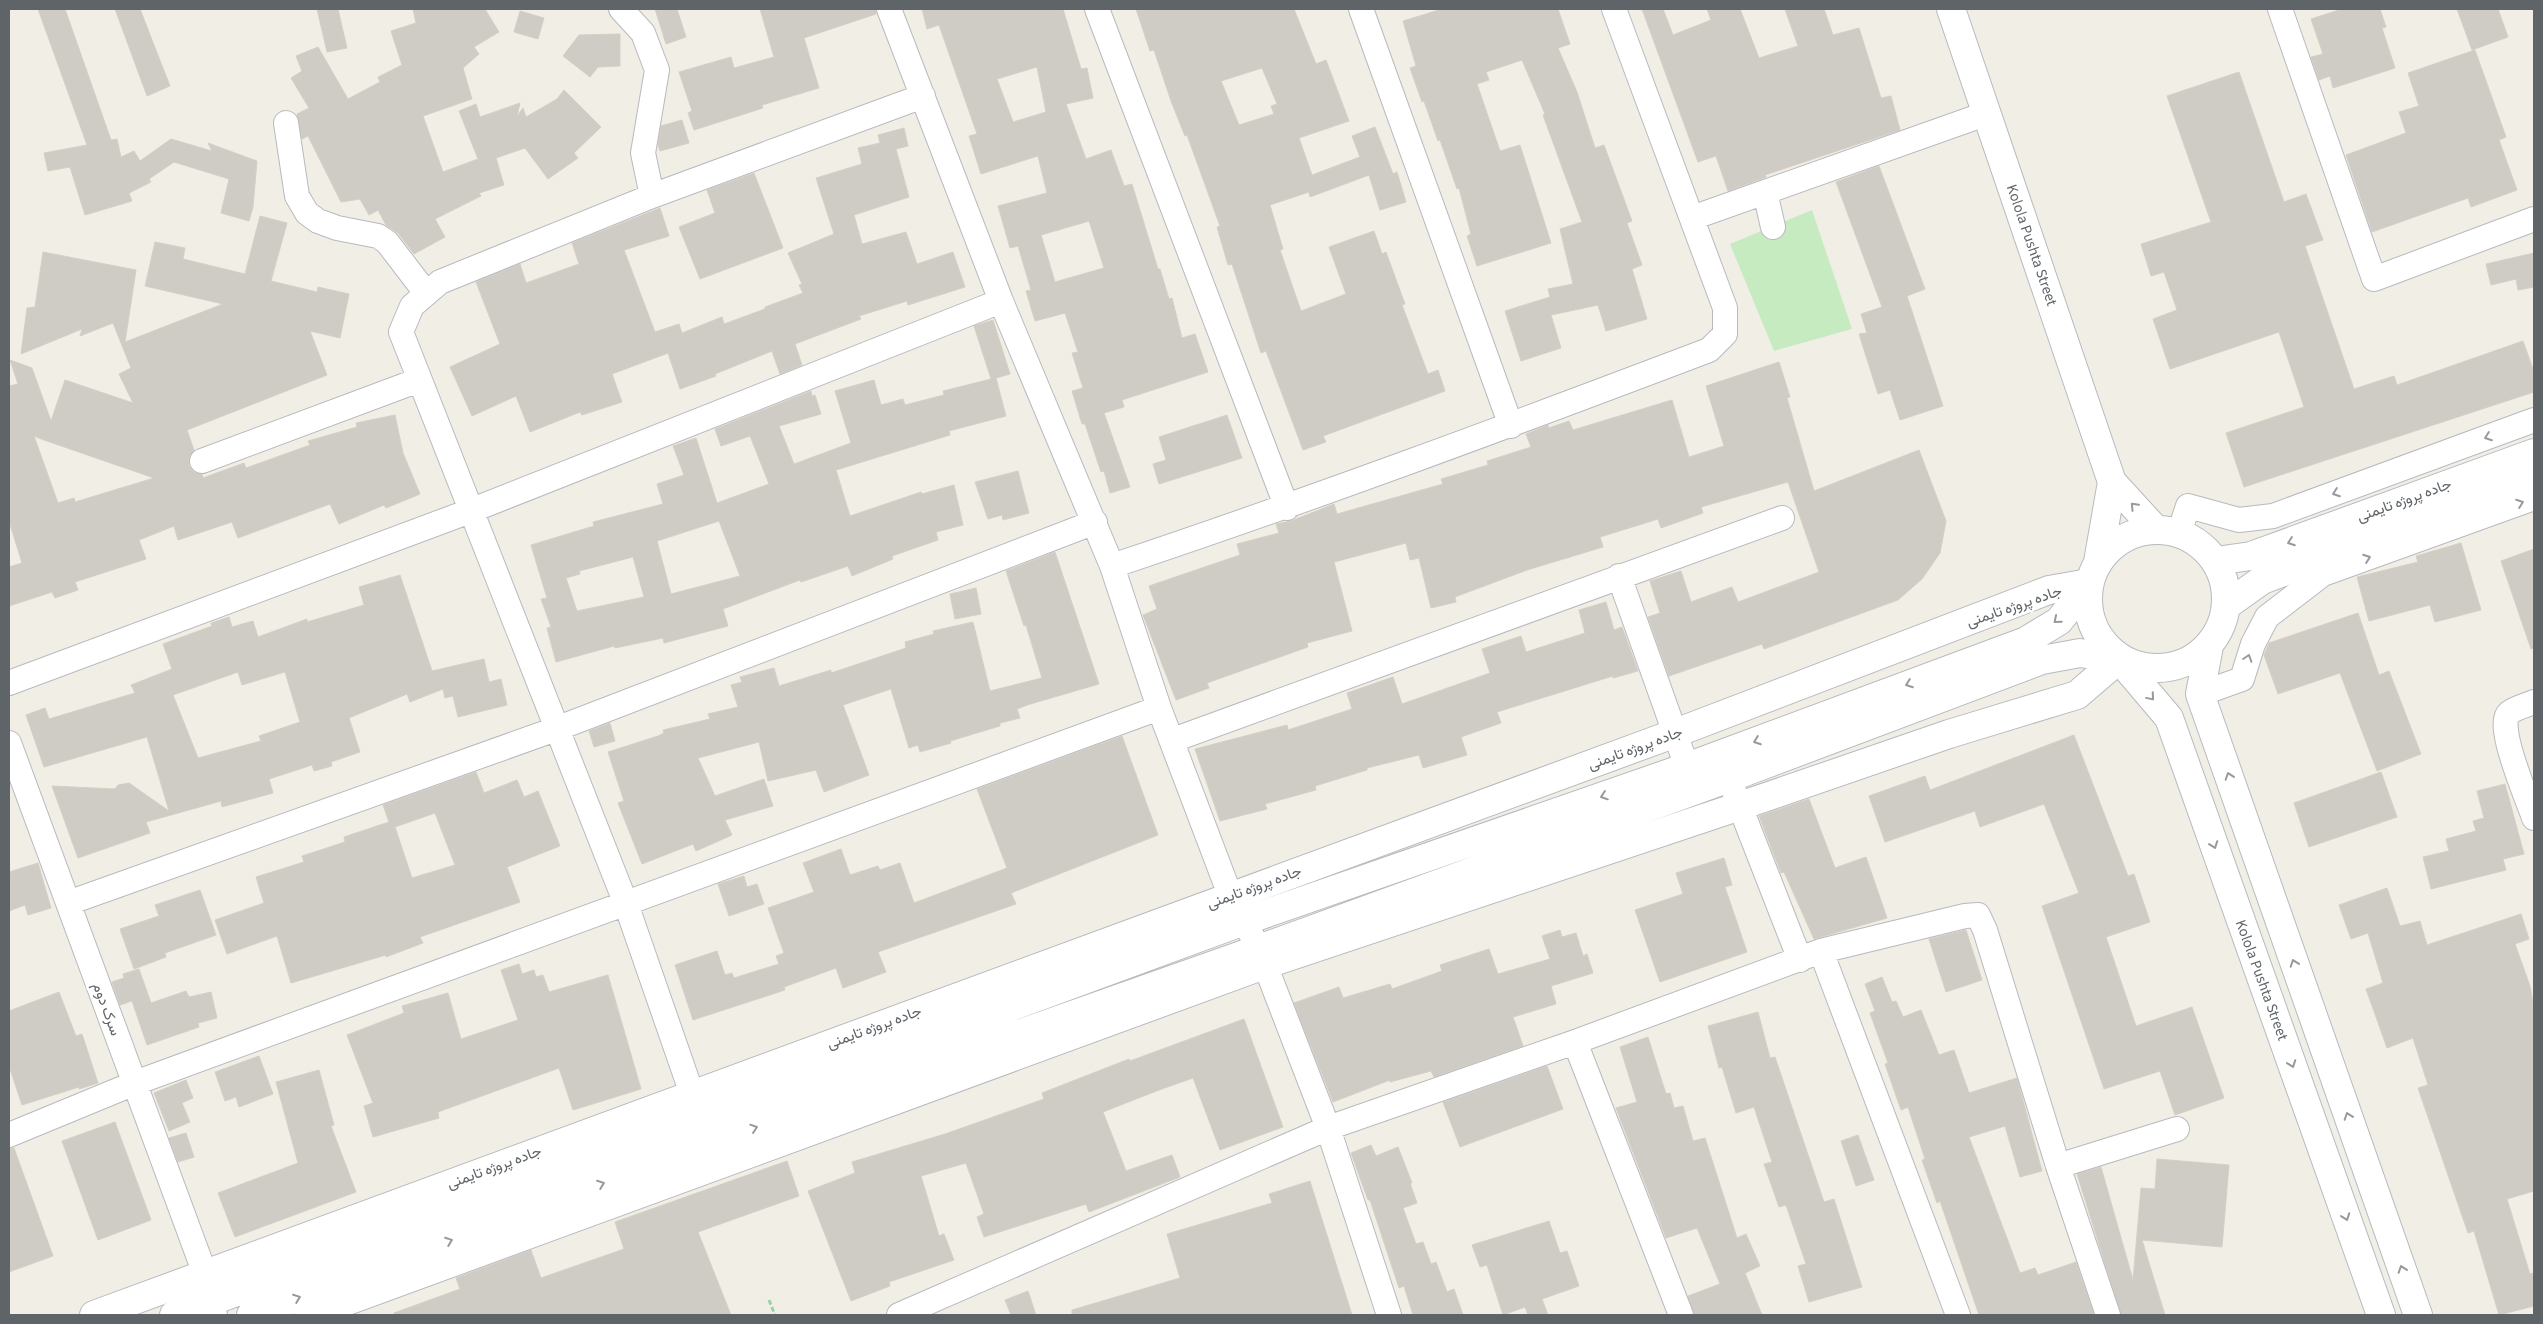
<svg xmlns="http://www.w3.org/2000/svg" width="2543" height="1324" font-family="'Source Sans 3',Vazirmatn,sans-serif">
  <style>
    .green { fill: #c6ebc1 }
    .building { fill: #cfcbc5; stroke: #d7cfc4; fill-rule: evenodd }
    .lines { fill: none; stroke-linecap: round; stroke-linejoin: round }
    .minor-casing { stroke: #b7babe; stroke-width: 26 }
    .tertiary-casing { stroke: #b7babe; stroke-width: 30 }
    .secondary-casing { stroke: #b5bbbf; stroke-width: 30 }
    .path { stroke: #9cd2a3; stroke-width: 3; stroke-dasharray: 5 2.5; stroke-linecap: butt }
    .minor { stroke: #fff; stroke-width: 24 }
    .tertiary { stroke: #fff; stroke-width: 28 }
    .secondary { stroke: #fff; stroke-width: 28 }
    .oneway { stroke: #969a9d }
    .labels { text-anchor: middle; stroke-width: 5; stroke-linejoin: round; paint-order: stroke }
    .street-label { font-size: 15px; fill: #5e6468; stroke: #fff }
  </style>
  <rect width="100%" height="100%" fill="#f1eee6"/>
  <path class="green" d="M1812,210L1852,329L1774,351L1730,244Z"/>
  <path class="building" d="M38,9H65L111,140L117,139L121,157L134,151L140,161L171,139L212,151L208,143L257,161L253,207L249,221L221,213L229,179L174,162L149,179L151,182L129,193L132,201L85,215L70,167L48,171L44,153L87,145Z
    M115,9H140L170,86L147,96Z
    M317,9H338L347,48L327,52Z
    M413,9H485L499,32L474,47L479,54L463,68L472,99L423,116L443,172L478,159L459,111L476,104L480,117L520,103L517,116L523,108L526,117L557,99L564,90L601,127L574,153L578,158L548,179L525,148L496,158L504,185L479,193L481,196L435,219L445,237L414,254L398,233L386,225L378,210L369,215L360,199L341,202L308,136L302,139L297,114L309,108L291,78L302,71L296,56L318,47L348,99L380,82L378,77L402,65L391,31L416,23Z
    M655,9H677L686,37L666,44Z
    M760,9H876V14L804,38L819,88L762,105L763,108L694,130L688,113L692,111L679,72L731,57L734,68L774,57Z
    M922,9H1063L1081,69L1087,68L1093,98L1066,104L1086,159L1111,150L1124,186L1132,184L1158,269H1160L1169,299L1172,298L1182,338L1195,334L1208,372L1122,400L1124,407L1104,413L1130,487L1110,493L1104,471L1101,472L1085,424H1082L1072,391L1083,388L1072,353L1078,352L1065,313L1035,321L1026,291L1031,290L1018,246L1010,248L998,206L1047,193L1038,156L981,174L969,136L977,134L939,25L927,29ZM1037,67L1046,112L1013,122L997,79ZM1089,221L1104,268L1055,282L1041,235Z
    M1136,9H1294L1316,64L1326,60L1349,121L1299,138L1312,175L1360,157L1352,136L1375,127L1393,174L1397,172L1406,202L1380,210L1369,175L1310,197L1309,192L1270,205L1283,249L1280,250L1301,311L1346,294L1329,247L1374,231L1382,254L1386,252L1405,304L1402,305L1428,374L1438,370L1445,391L1323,436L1326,442L1303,450L1266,351L1261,353L1232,264L1228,265L1217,227L1220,226L1187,135L1185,136L1171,101L1154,50L1150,51ZM1262,68L1277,104L1271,106L1274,114L1239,125L1221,81Z
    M1442,9H1558L1570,44L1558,48L1577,92L1595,148L1604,145L1632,221L1627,223L1642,265L1632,269L1647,319L1606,331L1598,305L1551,315L1561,348L1521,361L1505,311L1550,297L1548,289L1573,284L1560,229L1582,222L1543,115L1545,114L1522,60L1486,72L1489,80L1477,84L1500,151L1520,145L1551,243L1477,266L1467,236L1471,234L1459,188L1457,189L1440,140L1438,141L1424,101L1422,102L1410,68L1416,66L1403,21Z
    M1642,9H1663L1673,35L1711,20L1707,9H1740L1759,58L1798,46L1785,9H1824L1833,35L1859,28L1881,98L1891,96L1900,130L1765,175L1766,177L1728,191L1716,156L1698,162Z
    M2342,9H2380L2386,27L2382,28L2395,68L2333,88L2330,76L2319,80L2311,57L2323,54L2311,19Z
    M2457,9H2498L2508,37L2472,50Z
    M520,11L544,18L538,39L514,32Z
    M620,34V66L598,67L590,77L563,56L579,35Z
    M2475,50L2506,137L2499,140L2517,190L2471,207L2468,198L2372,232L2346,155L2406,133L2399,112L2419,106L2408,73Z
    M2239,72L2284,202L2306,194L2323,240L2305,246L2354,389L2394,376L2397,385L2523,341L2534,372V392L2244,487L2226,433L2304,407L2279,332L2170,369L2153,319L2177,310L2164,272L2151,276L2141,244L2211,222L2167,96Z
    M682,120L689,143L660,151L658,145L661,126Z
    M904,128L908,146L896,149L909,197L854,215L862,244L906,232L917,264L953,252L965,287L908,305L907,301L859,316L861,319L795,344L802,365L780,374L772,351L715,374L716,376L680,389L668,353L612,374L622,402L582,415L580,412L530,432L516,396L472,416L450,367L500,344L476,282L520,264L526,283L579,264L572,243L660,208L669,236L624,250L655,332L679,324L682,333L722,317L724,324L765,309V307L803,293L799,285L802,284L788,253L834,234L816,178L862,164L858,148L880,143L878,135Z
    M1879,166L1925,289L1907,296L1943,406L1900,420L1890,390L1878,394L1859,334L1867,333L1861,314L1882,307L1836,182Z
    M754,173L783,248L700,279L679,227L715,213L707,190Z
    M260,216L287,223L271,281L317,292L318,287L349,294L340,338L310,331L327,375L187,430L194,450L189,458V466L194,472L202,474L203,478L244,463L246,468L310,445L308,441L357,427L356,423L395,415L403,453L420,494L386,508L384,505L339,524L330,504L238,538L232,522L178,540L174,526L139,540L146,559L75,582L78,590L55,598L52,592L9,606V567L22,563L9,521V386L18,384L10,360L32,368L51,421L65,380L133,403L119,374L131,368L113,323L80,336L82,329L21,354L27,308L35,307L43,252L136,270L125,342L223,304L145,286L155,242L185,248L183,259L245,274ZM34,436L44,440L154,478L75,502L74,498L58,503Z
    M2534,253V287L2518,290L2516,279L2491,285L2486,264Z
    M993,320L1010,374L996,378L1006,416L949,431L950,435L836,470L850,516L921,492L922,494L954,485L963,525L936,532L938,540L892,556L893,559L852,576L848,566L801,582L800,580L723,609L728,626L664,643L663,638L615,648L614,646L556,662L547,628L551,627L541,599L547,598L531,545L594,526L593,522L663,504L657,484L684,475L673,446L696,438L717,503L769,484L750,436L721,446L715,429L811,391L812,396L815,395L821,414L779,426L794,464L851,443L835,391L874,380L881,405L903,399L905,405L944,395L943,391L991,379L974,326ZM719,521L740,576L671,594L657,541ZM633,557L644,597L577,611L566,578L580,574L579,571Z
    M1779,362L1790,397L1787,398L1814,491L1919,450L1946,521L1940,553L1922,579L1898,600L1764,649L1762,644L1669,676L1648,617L1660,613L1650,581L1681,571L1691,602L1732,587L1738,602L1819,572L1788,482L1701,507L1703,513L1661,528L1658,519L1600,537L1603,547L1527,570L1455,597L1456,602L1431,608L1419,558L1410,560L1406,543L1334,562L1352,631L1307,643L1308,647L1207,683L1209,688L1176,700L1143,615L1157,609L1149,586L1240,555L1237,544L1279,533L1276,524L1291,521L1334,504L1337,514L1443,484L1441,479L1488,465L1487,461L1531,447L1526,434L1548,425L1549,428L1569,421L1573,430L1672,400L1689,457L1724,446L1706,386Z
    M1227,415L1242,458L1159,484L1153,464L1166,460L1159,437Z
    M1018,471L1029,513L1003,520L1002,515L988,519L975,482Z
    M2461,543L2481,610L2435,622L2430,605L2369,621L2357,577L2418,562L2416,556Z
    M2534,549V648L2531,649L2501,561Z
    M1055,552L1099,684L1027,705L1017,709L1020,718L1000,723V726L950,741L951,743L920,752L918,745L909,748L891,689L843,705L869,775L824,792L816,770L768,781L759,742L698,758L715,796L764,779L773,806L725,820L732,835L696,851L693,844L642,864L618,803L624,801L608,752L658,736L664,733L663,730L710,719L708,714L738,707L731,685L742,682L740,677L774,668L779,686L831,670V673L906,648L905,642L934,634L933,631L973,622L990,691L1042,678L1026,625L1024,626L1006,571Z
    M400,575L432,671L484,659L489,682L501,679L507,705L458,717L453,696L445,698L443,689L410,702L407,694L349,718L360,752L331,762L332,766L314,771L312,765L269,779L273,793L222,807L221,801L146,822L150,833L78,858L52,786L115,789L118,785L129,783L169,811L147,737L44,767L26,715L45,708L49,719L135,693L131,685L172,669L163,644L212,626L211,623L229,617L232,627L253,621L258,637L307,619V622L364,605L359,587ZM238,672L242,685L285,672L300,722L259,736L261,741L198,758L173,695Z
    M976,588L981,614L955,619L950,594Z
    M1606,602L1614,630L1622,627L1638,671L1613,678V676L1497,712L1501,723L1461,737L1467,755L1423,768L1419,755L1367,768V770L1315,786L1316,790L1265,804L1267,809L1220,821L1195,749L1287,725L1288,730L1352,709L1347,693L1393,677L1402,704L1490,673L1482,649L1521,636L1526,652L1585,633L1579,610Z
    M2358,613L2379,675L2389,671L2421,754L2377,771L2340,673L2278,694L2264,655L2269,643Z
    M610,723L615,741L594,747L589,731Z
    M2074,735L2128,876L2134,874L2150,922L2106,937L2136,1026L2192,1007L2224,1098L2175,1115L2160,1071L2104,1089L2042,906L2079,893L2044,804L1980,827L1975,811L1885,842L1869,796L1925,776L1930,790Z
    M1122,736L1158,835L1011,893L1016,904L878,952L886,972L843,988L836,968L784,987L785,990L693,1020L675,965L717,951L725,975L732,973L734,978L779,964L776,956L784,953L768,908L814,892L803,863L841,849L850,875L878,866L880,870L900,863L914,903L1007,868L977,789Z
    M476,772L484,793L517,780L524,797L538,791L560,846L507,867L520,902L420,937L423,943L386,957V955L291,983L277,936L227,954L215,920L264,903L256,877L304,862L302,856L345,842L344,837L389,822L383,805ZM435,813L455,865L412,878L395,827Z
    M2381,772L2397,817L2309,847L2294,803Z
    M2505,784L2524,854L2503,859L2506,870L2431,889L2423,857L2449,851L2446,839L2476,831L2473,821L2484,818L2477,791Z
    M1809,799L1835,868L1866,857L1887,918L1814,939L1784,872L1781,873L1759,816Z
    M1724,858L1732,885L1725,887L1747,952L1660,982L1635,910L1683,894L1676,873Z
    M38,863L51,908L28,915L25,905L9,911V872Z
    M744,876L747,887L757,884L764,904L729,916L718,884Z
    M2387,888L2400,926L2420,921L2427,945L2521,914L2529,939L2515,944L2530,986L2534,1008V1191L2507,1199L2530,1274L2534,1273V1306L2499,1315L2474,1231L2468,1233L2418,1088L2428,1085L2413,1038L2387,1048L2366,989L2383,983L2368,933L2351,939L2339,905Z
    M200,890L216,935L165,953L166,957L134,969L120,929L159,916L155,905Z
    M1560,930L1562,937L1576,933L1583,956L1587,954L1593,973L1551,986L1556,1004L1513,1017L1523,1046L1434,1077L1431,1071L1390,1082V1080L1333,1102L1294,1003L1339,987L1343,998L1390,984L1392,989L1442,971L1440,965L1489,949L1498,974L1550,959L1542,936Z
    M1966,930L1982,980L1946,992L1929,939Z
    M519,964L522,974L534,970L536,977L543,975L549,992L608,975L641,1089L573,1110L559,1068L438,1112L439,1118L373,1137L364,1106L373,1103L347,1035L404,1013L402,1006L448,993L461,1039L518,1020L501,970Z
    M139,969L151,1003L186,991L189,997L211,992L217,1018L198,1023L199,1027L147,1045L132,1001L120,1005L112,982L124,978L123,974Z
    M1882,977L1892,1002L1896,1001L1903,1017L1921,1010L1939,1055L1954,1050L1969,1093L2017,1078L2042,1171L2020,1177L2005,1126L1969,1137L2020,1273L2035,1268L2038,1275L2076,1262L2094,1315H1979L1940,1201L1937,1203L1922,1160L1925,1159L1908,1107L1901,1110L1885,1064L1888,1063L1870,1013L1875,1011L1865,984Z
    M59,992L76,1036L82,1034L98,1083L79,1089V1087L22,1105L9,1066V1011Z
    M1758,1012L1770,1058L1775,1057L1824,1202L1834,1199L1862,1287L1809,1302L1798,1266L1806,1264L1786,1205L1779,1207L1764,1164L1772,1162L1754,1107L1736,1113L1722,1067L1719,1068L1708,1026Z
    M1244,1019L1283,1127L1220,1150L1193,1078L1159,1090L1103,1112L1126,1171L1172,1155L1180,1177L1089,1212L1086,1204L984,1237L977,1217L984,1214L966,1163L921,1176L939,1236L944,1234L954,1260L889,1282L890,1286L851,1301L808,1191L855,1173L852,1162L945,1134L1044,1099L1042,1093L1129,1059L1130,1061Z
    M1648,1037L1666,1094L1670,1093L1674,1108L1683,1106L1693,1141L1705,1138L1737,1238L1746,1234L1760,1266L1745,1273L1762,1315H1694L1688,1296L1720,1284L1697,1228L1666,1238L1616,1108L1637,1102L1620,1047Z
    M259,1056L273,1094L239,1107L236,1097L225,1101L215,1072Z
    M1547,1066L1563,1109L1460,1147L1443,1102Z
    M319,1070L334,1125L331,1126L356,1192L235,1237L218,1193L298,1163L276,1082Z
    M186,1080L193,1098L182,1103L190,1122L169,1131L154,1093Z
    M115,1122L151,1220L98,1240L62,1141Z
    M186,1133L194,1157L178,1162L169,1138Z
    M1858,1135L1874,1180L1856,1186L1841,1141Z
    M1371,1145L1376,1156L1398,1147L1412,1183H1410L1417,1203L1403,1208L1416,1244L1423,1242L1431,1264L1436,1262L1447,1292L1454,1289L1463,1315H1413L1404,1286L1399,1288L1370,1200H1368L1351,1153Z
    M9,1148H14L53,1256L9,1272Z
    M2157,1159L2229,1165L2222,1247L2142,1240L2165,1315H2121L2077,1174L2101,1167L2133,1280L2141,1188L2155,1189Z
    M787,1161L799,1196L698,1232L731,1315H394V1313L460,1289L456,1278L531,1250L541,1278L624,1249L615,1222Z
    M1310,1181L1352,1315H1072V1310L1180,1278L1167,1234L1272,1203L1269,1194Z
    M1549,1221L1560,1253L1567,1251L1579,1286L1542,1299L1548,1315H1528L1525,1307L1503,1315L1487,1265L1480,1267L1472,1245Z
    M1028,1291L1036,1315H1011L1005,1300Z"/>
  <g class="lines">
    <defs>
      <path id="minor" d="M621,9L643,33L657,70L643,153L652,196
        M889,9L1001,301L1112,566L1159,708L1230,895L1259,949L1328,1128L1389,1315
        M1097,9L1287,508
        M1361,9L1511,426
        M2280,9L2374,279L2534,219
        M286,123L297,196L307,213L318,221L337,228L378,236L387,242L426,293
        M1765,192L1773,227
        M1692,218L1988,113
        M202,461L419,380
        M2179,533L2188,506L2239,520L2273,516L2534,420
        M1112,566C1313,499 1511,425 1709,350L1725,334V308L1614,9
        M1619,576L1687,767
        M9,683L470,511L1001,301
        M2200,694L2242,679L2253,644L2267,617L2323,574L2534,498
        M2534,702C2527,705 2515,708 2509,713C2495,725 2528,800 2534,818
        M1173,740L1782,518
        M9,743L205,1274L215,1315
        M1729,778L1800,960
        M68,903L556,729L1095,522
        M1821,951L1958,1315
        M1575,1042L1681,1315
        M692,1094L626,904L401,332L412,306L440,282L652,196L923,96
        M9,1135L135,1083L1159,708
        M2058,1166L2177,1129
        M899,1315L1328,1128L1575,1042L1821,951L1965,916L1978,915L1985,930L2058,1166L2108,1315"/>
      <path id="tertiary" d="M94,1315L1673,734L2049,590L2089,583
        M309,1315L1264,965L1740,806L1949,734L2077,695L2119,659"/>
      <path id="secondary" d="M1951,9L2112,482L2156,530
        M2088 599a69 69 0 1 1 138 0a69 69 0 1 1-138 0Z
        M2216,561L2251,556L2534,453
        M2098,562L2112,482
        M2227,605L2262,580L2534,480
        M2209,646L2200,694L2418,1315
        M174,1315L1244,921L1687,767L2026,641L2059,621L2089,583
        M251,1315L699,1147L1259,949L1729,778L2042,660L2080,653L2119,659L2169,718L2381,1315"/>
    </defs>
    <use href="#minor" class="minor-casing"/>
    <use href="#tertiary" class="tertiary-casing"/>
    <use href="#secondary" class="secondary-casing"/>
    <path class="path" d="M769,1300L775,1315"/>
    <use href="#minor" class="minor"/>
    <use href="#tertiary" class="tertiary"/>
    <use href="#secondary" class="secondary"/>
  </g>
  <defs><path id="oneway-chevron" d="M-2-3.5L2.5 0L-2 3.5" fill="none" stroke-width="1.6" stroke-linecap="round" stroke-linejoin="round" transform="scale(1.25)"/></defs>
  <g class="oneway">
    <use href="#oneway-chevron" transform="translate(2488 437) rotate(160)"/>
    <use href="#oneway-chevron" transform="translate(2336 493) rotate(160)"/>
    <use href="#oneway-chevron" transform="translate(2520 503) rotate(-20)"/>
    <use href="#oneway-chevron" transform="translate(2134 506) rotate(-133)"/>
    <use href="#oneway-chevron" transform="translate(2291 542) rotate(160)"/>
    <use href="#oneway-chevron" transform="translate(2367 558) rotate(-20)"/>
    <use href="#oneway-chevron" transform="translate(2057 620) rotate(140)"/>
    <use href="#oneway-chevron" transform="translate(2248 658) rotate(-72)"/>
    <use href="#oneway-chevron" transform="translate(1909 684) rotate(160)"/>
    <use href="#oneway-chevron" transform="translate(2151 697) rotate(50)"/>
    <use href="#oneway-chevron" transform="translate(1757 741) rotate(160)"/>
    <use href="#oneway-chevron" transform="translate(2229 776) rotate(-109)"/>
    <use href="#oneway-chevron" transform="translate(1604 796) rotate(161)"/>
    <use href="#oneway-chevron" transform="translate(2214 845) rotate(70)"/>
    <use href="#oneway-chevron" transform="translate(2294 963) rotate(-109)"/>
    <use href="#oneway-chevron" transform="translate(2292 1064) rotate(70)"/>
    <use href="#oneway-chevron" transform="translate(2348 1116) rotate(-109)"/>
    <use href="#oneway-chevron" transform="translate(754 1128) rotate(-19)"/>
    <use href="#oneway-chevron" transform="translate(601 1184) rotate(-21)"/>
    <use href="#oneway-chevron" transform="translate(2346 1217) rotate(70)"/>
    <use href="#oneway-chevron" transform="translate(449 1241) rotate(-21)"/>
    <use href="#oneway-chevron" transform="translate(2402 1269) rotate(-109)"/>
    <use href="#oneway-chevron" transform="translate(297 1298) rotate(-21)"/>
  </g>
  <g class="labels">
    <g class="street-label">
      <text transform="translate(2032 245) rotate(71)" y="5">Kolola Pushta Street</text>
      <text transform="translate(2404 500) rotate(-20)" y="5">جاده پروژه تایمنی</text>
      <text transform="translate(2014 606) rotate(-19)" y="5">جاده پروژه تایمنی</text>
      <text transform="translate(1635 748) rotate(-20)" y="5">جاده پروژه تایمنی</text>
      <text transform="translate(1254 887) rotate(-20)" y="5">جاده پروژه تایمنی</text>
      <text transform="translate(2262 980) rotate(70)" y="5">Kolola Pushta Street</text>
      <text transform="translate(107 1009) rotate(70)" y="5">سرک دوم</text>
      <text transform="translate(874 1027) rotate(-20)" y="5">جاده پروژه تایمنی</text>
      <text transform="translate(494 1167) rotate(-20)" y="5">جاده پروژه تایمنی</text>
    </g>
  </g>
  <rect width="2543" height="1324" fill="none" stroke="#5e6468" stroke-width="20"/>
</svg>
